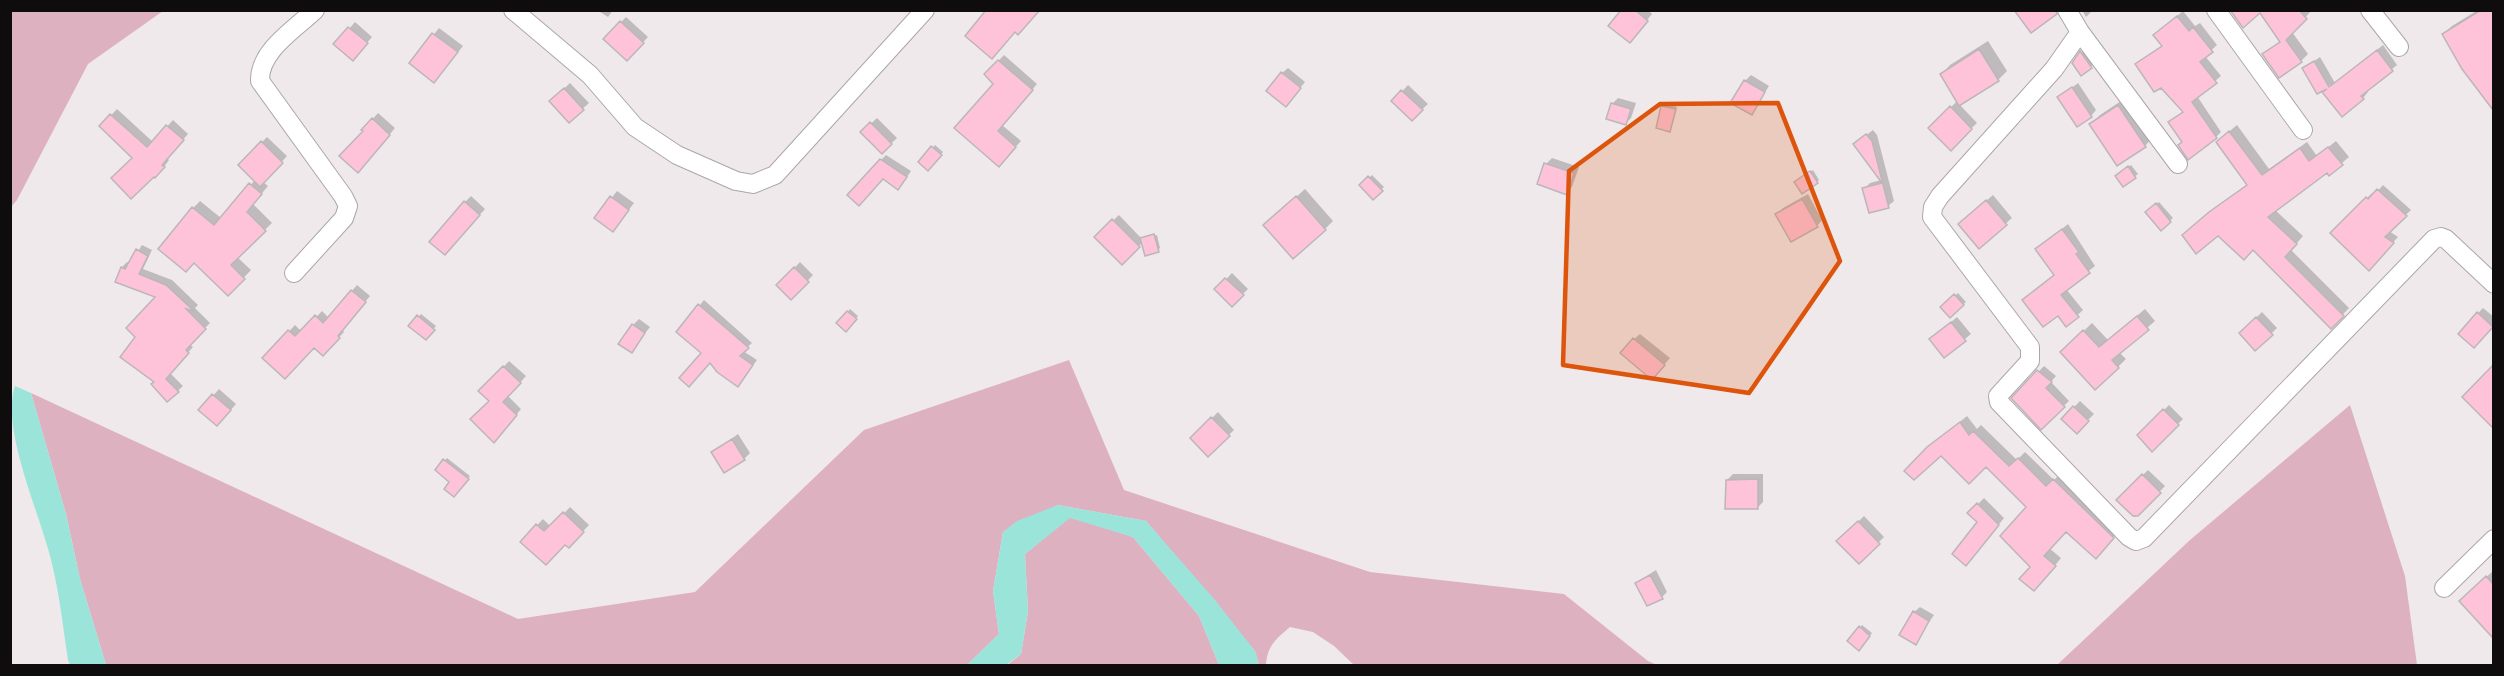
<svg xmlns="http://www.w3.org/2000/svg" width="2504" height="676" font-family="Spectral,serif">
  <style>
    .green { fill: #deb1c1 }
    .water { fill: #9be4da }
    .shadow { fill: #0003 }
    .building { fill: #fec3d8; stroke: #bbb6b8; stroke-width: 1.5 }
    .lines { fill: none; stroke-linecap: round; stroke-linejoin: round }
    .minor-casing { stroke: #aca6a8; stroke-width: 20 }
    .minor { stroke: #fff; stroke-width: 18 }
    .marked { fill: #dd550c; fill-opacity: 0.2; stroke: #dd550c; stroke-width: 4.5; stroke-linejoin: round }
  </style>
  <rect width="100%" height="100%" fill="#efe9eb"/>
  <path class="green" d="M11,10L163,11L88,64L17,200L11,207Z
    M1069,360L1124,490L1370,572L1564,594L1648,661L1657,665H1354L1334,646L1313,632L1290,627C1276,639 1267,646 1266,665H1259L1255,651L1146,521L1058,505L1003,532L993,591L999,634L967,665H106L80,579L66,514L31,393L518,619L695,592L864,430Z
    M2350,405L2405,576L2417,665H2057L2190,540Z
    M1070,517L1133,537L1199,616L1219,665L1006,666L1021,654L1028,611L1025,554Z"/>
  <path class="water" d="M15,386L31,393L66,514L80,579L106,665H70L68,660C63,628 60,596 52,564C42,518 0,430 15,386Z
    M1058,505L1146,521L1215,600L1255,651L1259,665H1219L1199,616L1133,537L1070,518L1025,554L1028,611L1021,654L1006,665H967L999,634L993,591L1003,532L1017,521Z"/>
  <path class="shadow" d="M597,10H613L608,17Z
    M1623,10H1648L1652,14L1635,35Z
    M2082,10H2093L2086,17Z
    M2232,10H2312L2292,32L2308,54L2301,61L2264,55L2281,40L2261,11Z
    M2478,10H2494V103L2491,105L2443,34L2452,26Z
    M2183,11L2195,26L2200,23L2217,45L2205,56L2221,76L2197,96L2221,132L2216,137L2183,141L2170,122L2184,111L2163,45L2161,30Z
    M626,17L648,37L627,59L605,39Z
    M355,22L372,37L358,53L336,44Z
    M439,28L463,46L440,75L411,63Z
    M1988,41L2007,71L1998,80L1959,104L1977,123L1951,148L1931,128L1958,100L1942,74L1950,65Z
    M2383,45L2397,65L2366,90L2368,92L2363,98L2330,85L2318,92L2304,68L2320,57L2335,83Z
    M2087,47L2097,61L2082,74L2074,63Z
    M1004,55L1037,84L1002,125L1021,141L999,165L996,84L986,74Z
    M1288,68L1305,82L1291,99L1282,73Z
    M1751,75L1769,86L1752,113L1745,81Z
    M570,83L589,103L569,121L551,101Z
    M2078,83L2096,110L2091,116L2059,98Z
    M1408,85L1428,104L1412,119L1393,101Z
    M2127,97L2153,137L2145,146L2091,124L2100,115Z
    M1618,98L1636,103L1631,118L1626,123L1612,104Z
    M1665,104L1677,107L1670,130L1663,107Z
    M117,109L153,142L173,120L188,134L167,158L169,160L161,171L134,158L101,126Z
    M378,113L395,128L363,166L365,131L363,130Z
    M877,118L897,138L882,152L862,132Z
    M2237,125L2269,169L2307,142L2317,156L2336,141L2349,157L2329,174L2327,171L2275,210L2303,236L2291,250L2349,308L2331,327L2253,248L2218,234L2190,229L2248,184L2225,135Z
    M1873,130L1877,135L1894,201L1888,206L1864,189L1870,183L1881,180L1861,139Z
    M267,137L287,156L263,182L268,186L253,204L272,223L237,257L251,270L228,294L193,208L200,201L221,218L255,180L240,165Z
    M935,145L943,152L928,169L920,162Z
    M886,155L911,171L903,183L881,160Z
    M1552,158L1579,167L1572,187L1566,193L1539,183L1546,164Z
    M2131,165L2138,174L2123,185L2119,174Z
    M1813,170L1819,180L1817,182L1798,179Z
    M1372,175L1384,187L1373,198L1361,185Z
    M2383,185L2411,210L2389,231L2398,237L2369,269L2332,233L2372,193L2374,195Z
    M1305,189L1333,221L1325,229L1274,217Z
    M617,191L634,203L618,224L596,218Z
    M1808,194L1822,220L1817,226L1777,214L1783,208Z
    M1993,195L2012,218L1979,247L1966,218Z
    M471,196L485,209L450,247L465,202Z
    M2159,202L2173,218L2161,228L2147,212Z
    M1119,215L1142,239L1157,235L1160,248L1158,250L1143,242L1122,263L1096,237Z
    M2068,224L2095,266L2066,289L2083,310L2067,325L2056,274L2037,249Z
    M142,245L152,250L143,269L172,280L198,305L195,308L210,323L189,344L193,347L170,373L183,386L168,400L156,381L137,337L158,296L117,281L122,267L127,262L130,264Z
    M800,262L813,275L791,298L778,285Z
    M1232,273L1248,289L1232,305L1217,289Z
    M357,285L370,296L342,330L344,332L323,354L314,346L264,358L295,325L302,332L322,311L329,318Z
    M1958,293L1966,302L1950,316L1942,307Z
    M704,300L752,343L743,351L757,360L742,380L678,332Z
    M2483,308L2494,317V325L2480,340L2478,313Z
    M850,309L858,316L846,330L838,323Z
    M2145,309L2155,321L2119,352L2126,359L2118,367L2062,352L2092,323L2108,340Z
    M2262,312L2277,328L2256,349L2241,333Z
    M421,314L436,326L426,338L411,326Z
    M1957,317L1971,334L1944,356L1937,334Z
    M639,319L650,327L631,351L633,325Z
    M1640,334L1670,358L1658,372L1634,339Z
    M509,361L526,376L508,396L521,409L500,436L491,401L481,391Z
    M2044,366L2056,376L2051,382L2069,401L2041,428L2013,398Z
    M2494,368V426L2464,397Z
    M219,389L236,404L223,419L200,410Z
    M2080,401L2094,414L2077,431L2063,418Z
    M2169,405L2183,419L2152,450L2139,435Z
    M1218,412L1234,430L1208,455L1192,438Z
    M1967,416L1977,429L1981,425L2017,460L2025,452L2054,480L2061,473L2120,530L2103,550L2066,530L2049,548L2061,558L2041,583L2032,567L2029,507L1986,465L1936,441Z
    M738,434L750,453L744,459L713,452Z
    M447,458L470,476L456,493L451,482L437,470Z
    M2148,470L2165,486L2135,517L2118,500Z
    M1733,474H1763V502L1757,508L1727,480Z
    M1984,498L2004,518L1972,558L1979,522L1969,513Z
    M570,507L589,525L569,546L566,543L522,541L543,519L551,527Z
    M1864,516L1884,537L1859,562L1839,541Z
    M1656,570L1667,592L1662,597L1636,583Z
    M2494,570V633L2493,634L2461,601Z
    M1920,607L1934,615L1915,643L1914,612Z
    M1862,625L1872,633L1861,646L1849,641Z"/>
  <path class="building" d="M986,10H1040L1018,35L1015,32L992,59L965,36Z
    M1621,10H1635L1648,21L1630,43L1608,26Z
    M2014,10H2056L2057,14L2031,33Z
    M2230,10H2299L2307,19L2286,40L2302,62L2279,78L2262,54L2280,42L2260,13L2243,28Z
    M2481,10H2493V110L2462,69L2442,34Z
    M2177,16L2189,31L2193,27L2213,52L2200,62L2217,83L2192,102L2217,138L2188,160L2178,145L2182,142L2168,122L2183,112L2161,88L2154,92L2135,64L2162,46L2153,35Z
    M620,21L644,43L627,61L603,39Z
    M348,27L368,43L353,61L333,44Z
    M432,33L458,52L434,83L409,63Z
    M1979,49L1999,81L1959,106L1940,74Z
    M2377,50L2393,71L2361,96L2364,99L2342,117L2322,92L2327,89L2317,94L2302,68L2314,61L2329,87Z
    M2080,51L2092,68L2081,76L2072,63Z
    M998,60L1033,90L998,131L1016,147L999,167L954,128L993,84L984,74Z
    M1281,72L1301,88L1286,107L1266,91Z
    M1744,80L1765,92L1752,115L1730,103Z
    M2072,87L2092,117L2077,127L2057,97Z
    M564,88L584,110L569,123L549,101Z
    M1401,90L1423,110L1412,121L1391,101Z
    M1611,103L1631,109L1626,125L1606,119Z
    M2118,105L2146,147L2117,166L2089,124Z
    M1661,106L1676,109L1670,132L1656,128Z
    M1950,106L1972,129L1951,151L1928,128Z
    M110,114L147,147L166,125L184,140L162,165L165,167L155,178L154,177L131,199L111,178L132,158L99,126Z
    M372,118L390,135L358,173L339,156L363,131L361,130Z
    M870,122L892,144L882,154L860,132Z
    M2229,131L2262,175L2300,148L2309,161L2328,147L2343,165L2329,176L2327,173L2268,217L2297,244L2285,257L2344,316L2331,329L2253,250L2244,260L2218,236L2196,254L2182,235L2209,212L2247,185L2216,142Z
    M1866,134L1872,141L1889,208L1869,213L1862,188L1882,183L1853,144Z
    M261,141L283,163L260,187L238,165Z
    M931,146L942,155L928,171L918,162Z
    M880,159L907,177L898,190L883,179L859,206L847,195Z
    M1544,163L1574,173L1567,195L1537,184Z
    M2128,166L2136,178L2123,187L2115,176Z
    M1810,171L1818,183L1802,194L1794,182Z
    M1368,176L1383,191L1373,200L1359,185Z
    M249,183L262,194L247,212L266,231L231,265L245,279L228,296L194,263L186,272L158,249L192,207L214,225Z
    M2377,189L2407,216L2385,237L2394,243L2369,271L2330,233L2366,197L2368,199Z
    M610,196L629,210L613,232L594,218Z
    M1296,196L1326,230L1293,259L1263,225Z
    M1802,199L1818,227L1791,242L1775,214Z
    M1986,200L2007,225L1979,249L1958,224Z
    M464,201L480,215L445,255L429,242Z
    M2156,203L2171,222L2161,231L2145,212Z
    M1112,219L1140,247L1122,265L1094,237Z
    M2062,229L2079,252L2076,254L2090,273L2061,295L2079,317L2066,327L2058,316L2043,327L2022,300L2054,275L2035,249Z
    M1154,234L1159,252L1145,256L1140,238Z
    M136,249L148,256L139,274L166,285L194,311L186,309L206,329L186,350L189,353L166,379L179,392L167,402L151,384L154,382L120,357L135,337L126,328L155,297L115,282L121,267L125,269Z
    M794,267L809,282L791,300L776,285Z
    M1225,278L1244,295L1232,307L1214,289Z
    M351,290L366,302L338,336L340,338L323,356L314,348L285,379L262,358L288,330L295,336L315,315L323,323Z
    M1954,294L1964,305L1950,318L1940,307Z
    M698,304L749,348L740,356L753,365L738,387L717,372L710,363L689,387L679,378L701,353L676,332Z
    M847,311L857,319L846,332L836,323Z
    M2477,312L2493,327L2474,348L2458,334Z
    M417,315L435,330L426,340L408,326Z
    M2137,316L2149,330L2112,360L2119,368L2095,390L2060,352L2083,330L2099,347Z
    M2256,317L2273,335L2255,351L2239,333Z
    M1951,322L1966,341L1944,358L1929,339Z
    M632,324L645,333L632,353L618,344Z
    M1633,338L1665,365L1652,380L1620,353Z
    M2493,365V428L2462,397Z
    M503,366L521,383L503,402L517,415L494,443L470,419L489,401L478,391Z
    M2037,370L2052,382L2046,388L2065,407L2041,430L2011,398Z
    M212,394L231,410L217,426L198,410Z
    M2073,406L2089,421L2077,434L2061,419Z
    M2163,409L2179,425L2152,452L2137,435Z
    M1211,417L1230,436L1208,457L1190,438Z
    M1960,422L1969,435L1973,431L2009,466L2018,458L2046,486L2053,479L2114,538L2096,559L2066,532L2044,556L2056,566L2034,591L2019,579L2030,567L2000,536L2026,507L1986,467L1969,484L1941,456L1914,480L1904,471L1927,447Z
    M732,439L745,460L724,473L711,452Z
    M443,459L469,479L454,497L444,489L449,482L435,470Z
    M2142,474L2161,493L2138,516H2133L2116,500Z
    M1758,479V509H1725L1726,480Z
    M1977,503L1999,525L1966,566L1952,554L1977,522L1967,513Z
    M563,512L584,532L569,548L565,545L546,565L520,542L536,524L544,531Z
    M1858,521L1880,544L1859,564L1836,541Z
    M1650,575L1663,599L1647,606L1635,583Z
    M2486,576L2493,584V638L2459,601Z
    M1913,611L1929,621L1916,645L1899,635Z
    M1859,626L1870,636L1859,651L1847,641Z"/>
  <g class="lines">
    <defs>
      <path id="minor" d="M513,10L590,75L635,127L677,155L736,181L753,184L775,175L925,10
        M2067,10L2080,32L2178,164
        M2216,10L2303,130
        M2370,10L2399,47
        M2080,32L2054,69L1940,196L1933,207L1932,217L2030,347V361L1998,396L1999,402L2129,537L2136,541L2144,538L2434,239L2441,237L2446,239L2494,284
        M294,273L344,218L348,206L343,196L260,81C259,51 294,30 315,10
        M2444,588L2494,539"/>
    </defs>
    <use href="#minor" class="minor-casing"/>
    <use href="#minor" class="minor"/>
  </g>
  <path class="marked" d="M1778,103L1840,261L1749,393L1563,365L1569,171L1660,104Z"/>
  <rect width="2504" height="676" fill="none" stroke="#0e0c0d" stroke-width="24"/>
</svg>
